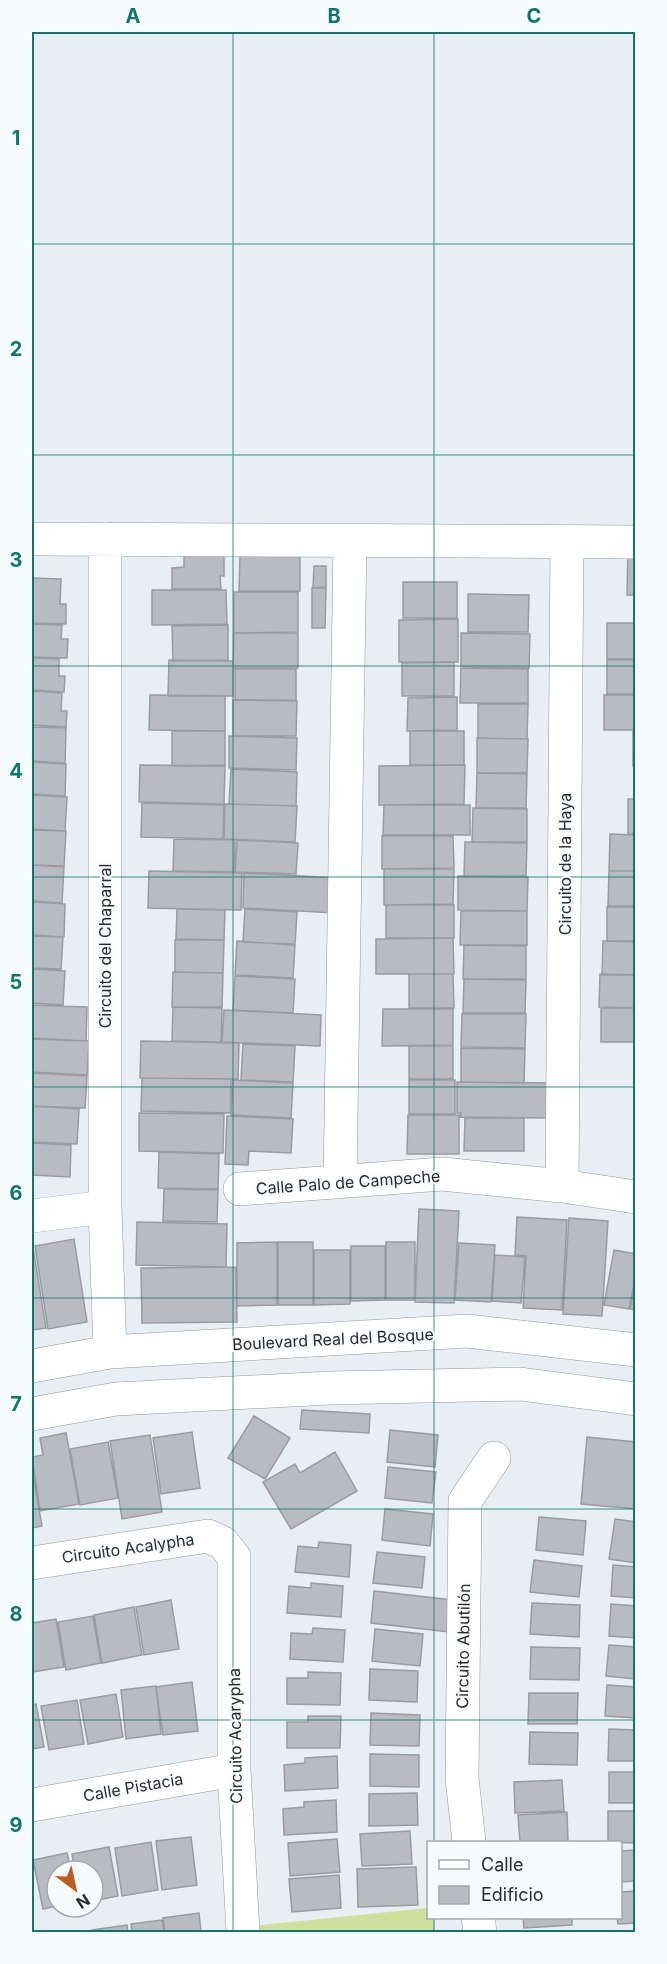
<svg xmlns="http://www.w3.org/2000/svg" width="667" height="1964" font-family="Inter,sans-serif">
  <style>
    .green { fill: #cfe09d }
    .building { fill: #babac2; stroke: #9a9aa1; stroke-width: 1.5 }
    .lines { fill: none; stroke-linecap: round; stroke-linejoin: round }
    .minor-casing { stroke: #90979c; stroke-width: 34 }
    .minor { stroke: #fff; stroke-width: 33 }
    .grid { fill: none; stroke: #0f766e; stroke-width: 1.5; stroke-opacity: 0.55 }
    .labels { text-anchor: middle; stroke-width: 4.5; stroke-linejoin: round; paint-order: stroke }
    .street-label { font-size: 16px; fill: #292c2e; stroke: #f6fbfe }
    .neatline { fill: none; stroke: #0f766e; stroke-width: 2 }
    .grid-label { font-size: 20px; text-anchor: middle; font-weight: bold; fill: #0f766e }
  </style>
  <rect width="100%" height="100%" fill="#e7eef4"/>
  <path class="green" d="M428,1908V1918H434L435,1932H252V1926Z"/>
  <path class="building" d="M628,549H636V595H627Z
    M184,554H224V576H220L221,589H172V568L184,567Z
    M240,556H300V591H239Z
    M314,566H326V587L313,588Z
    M32,578L61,579L60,604H66V624L32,623Z
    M403,582H457V618H403Z
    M312,588H326L325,628H312Z
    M152,590H226L227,624L152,625Z
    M234,592H298V632L234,633Z
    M468,594L529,595L528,632H468Z
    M458,619V662H399V620Z
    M607,623H636V659H607Z
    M32,624L62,625L61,639H68L67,658L32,657Z
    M228,625V660L173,661L172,626Z
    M234,633H298V668H233Z
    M461,633L530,634L529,668L461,667Z
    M32,658L59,659V676H65L64,692L32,690Z
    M169,660L233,661V696H168Z
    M607,660H636V694H607Z
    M454,662V696H402V663Z
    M461,668L528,669V703H460Z
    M235,669H296V700H235Z
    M32,691L62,693L61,711H67L66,727L32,725Z
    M150,695L225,696V731L149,730Z
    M604,695H636V730H604Z
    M457,697V730L407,731L408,698Z
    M233,700L297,701L296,736H233Z
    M478,704H528L527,739L478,738Z
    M32,727L66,728L65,763L32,761Z
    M172,731H225V765L172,766Z
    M410,731H464V765H410Z
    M633,731H636V766H633Z
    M229,736L297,738L296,770L229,768Z
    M477,738L528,739L527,773H477Z
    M32,762L66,764L65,796L32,794Z
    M140,765L225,766L224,804L139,802Z
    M465,765L464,804L379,805V766Z
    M231,769L297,772L296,806L229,804Z
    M477,773L527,774L526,808H476Z
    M32,795L67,797L65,831L32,829Z
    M628,799H636V834H628Z
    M142,803L224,805L223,839L141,837Z
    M225,804L297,806L295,842L224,839Z
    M384,805H470V835H383Z
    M473,808L527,809V842H472Z
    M32,830L66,831L64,866L32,865Z
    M610,834L636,835V871H609Z
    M382,836H453L454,868L382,869Z
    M174,839L235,840L234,872L173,871Z
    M237,840L298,843L296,874L235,872Z
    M465,842L527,843L526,876H464Z
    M32,865L64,867L62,903L32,901Z
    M384,869H454L453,904L384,905Z
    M149,871L242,873L241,910L148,908Z
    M609,871H636V906H608Z
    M244,873L337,878L335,913L243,908Z
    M458,876L528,877L527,911L458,910Z
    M32,902L65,904L64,937L32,935Z
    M386,905H454V938H386Z
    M607,907H636V941H607Z
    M177,909L225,910L224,940L176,939Z
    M245,909L297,912L295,944L243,942Z
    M461,911H527V945H460Z
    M32,936L63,937L61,969L32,968Z
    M453,938L454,974H376V939Z
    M175,940H224L223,973L175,972Z
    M237,941L295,945L293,978L235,975Z
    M603,941L636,942V975H602Z
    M464,945L526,946V979H463Z
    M32,969L65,971L63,1005L32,1003Z
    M173,972L223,973L222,1007H172Z
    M409,974H453L454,1008H409Z
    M600,974L636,975V1008L599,1007Z
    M235,976L295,979L293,1013L233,1010Z
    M464,979L526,980L525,1013H463Z
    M32,1005L87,1007L86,1041L32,1038Z
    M173,1007L222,1008L221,1042L172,1041Z
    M601,1008H636V1042H601Z
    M383,1009H453V1045L382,1046Z
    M224,1010L321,1015L320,1046L222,1042Z
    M462,1014H526L525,1048L461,1047Z
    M32,1039L89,1041L87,1075L32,1072Z
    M141,1041L239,1043L238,1079L140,1078Z
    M243,1044L295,1046L293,1082L241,1080Z
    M409,1046H453V1079H409Z
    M461,1048L525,1049L524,1083L461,1082Z
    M32,1073L87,1076L85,1108L32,1106Z
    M142,1078L231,1079V1113L141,1111Z
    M233,1080L293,1083L291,1118L231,1115Z
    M409,1080H455V1114H409Z
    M457,1082L551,1083L550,1118L460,1117L461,1113H457Z
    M32,1106L79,1109L77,1144L32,1142Z
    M139,1113L224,1114L223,1153L139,1151Z
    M408,1115H459V1154H407Z
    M227,1116L293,1119L291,1153L249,1151L248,1165L225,1164Z
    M465,1118H524V1151H464Z
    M32,1143L71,1145L70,1177L32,1175Z
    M159,1152L219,1154L218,1189L158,1188Z
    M164,1189L218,1190L217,1222L163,1221Z
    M419,1209L459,1211L454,1303L415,1302Z
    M517,1217L567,1220L562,1310L523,1308L526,1256L515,1255Z
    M569,1218L608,1221L602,1316L563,1314Z
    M137,1222L227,1224L226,1267L136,1265Z
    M74,1239L87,1322L48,1329L35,1246Z
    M32,1241L46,1328L32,1330Z
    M277,1242V1305L237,1306V1243Z
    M278,1242H313V1305H278Z
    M386,1242H415V1300H386Z
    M459,1243L495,1245L491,1302L455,1300Z
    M351,1246H385V1300L351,1301Z
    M314,1250H350V1304L314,1305Z
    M614,1250L636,1254V1275L629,1309L604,1305Z
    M495,1255L525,1257L521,1303L492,1301Z
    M236,1267L237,1322L142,1323L141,1268Z
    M636,1280V1310L630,1309Z
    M302,1410L370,1414L369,1433L300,1429Z
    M254,1416L290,1438L265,1479L228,1458Z
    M390,1430L438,1435L435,1467L387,1462Z
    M192,1432L200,1488L161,1494L153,1438Z
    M66,1433L79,1504L40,1511L32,1457L43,1455L40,1438Z
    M150,1435L162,1512L122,1519L110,1441Z
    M587,1437L636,1442V1509L581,1504Z
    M108,1442L118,1498L80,1505L70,1449Z
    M335,1452L357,1491L291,1529L263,1482L295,1464L300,1473Z
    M388,1467L436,1472L432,1503L385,1498Z
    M32,1469L42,1526L32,1528Z
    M385,1509L433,1514L430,1546L382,1540Z
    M539,1517L586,1521L583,1555L536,1550Z
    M615,1519L636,1522V1563L609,1559Z
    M319,1542L351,1545L349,1577L295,1572L298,1546L318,1548Z
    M377,1552L425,1557L422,1588L373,1583Z
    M534,1560L582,1566L579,1597L530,1592Z
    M613,1565L636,1567V1598L611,1596Z
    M311,1583L343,1586L341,1617L287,1613L289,1586L311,1588Z
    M374,1591L452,1600L449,1632L371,1623Z
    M171,1600L179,1649L144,1655L136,1607Z
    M532,1603L580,1605L579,1637L530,1634Z
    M611,1604L636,1606V1638L609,1636Z
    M134,1607L142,1655L102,1663L94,1615Z
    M93,1616L101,1663L66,1670L58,1622Z
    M56,1619L64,1667L32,1672V1623Z
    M313,1628L345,1630L343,1662L290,1659L291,1633L312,1634Z
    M375,1629L423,1634L420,1666L372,1661Z
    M609,1645L636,1647V1679L606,1676Z
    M531,1647L580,1648L579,1680L530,1679Z
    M370,1669L418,1671L417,1702L369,1700Z
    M308,1672L341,1673L340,1705L287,1704V1678H308Z
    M192,1682L198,1731L163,1735L156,1687Z
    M607,1685L636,1687V1718L605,1716Z
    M156,1686L161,1734L126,1739L121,1690Z
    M529,1693H578L577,1724H528Z
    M116,1694L123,1737L88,1744L80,1700Z
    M77,1700L84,1744L49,1750L41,1706Z
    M36,1704L44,1747L32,1749V1705Z
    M371,1713L420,1715L419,1746L370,1745Z
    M308,1716H341L340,1748H287V1722H308Z
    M609,1729L636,1730V1761H608Z
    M530,1732L578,1733L577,1765L529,1764Z
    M370,1754L419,1755V1787L370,1786Z
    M337,1756L338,1788L285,1791L284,1765L305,1763V1758Z
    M609,1772H636V1803H609Z
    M562,1780L564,1811L515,1813L514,1782Z
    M417,1793L418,1825L369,1826V1794Z
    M336,1800L337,1832L284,1835L283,1809L304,1807V1802Z
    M608,1811H636V1843L608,1842Z
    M567,1812L568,1842H520L518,1815Z
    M410,1831L412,1864L362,1866L360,1834Z
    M191,1837L197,1885L162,1890L156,1841Z
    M337,1839L340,1872L290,1876L288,1843Z
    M151,1842L158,1890L122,1896L115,1848Z
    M109,1847L118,1896L93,1901V1871H75L72,1854Z
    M636,1850V1881L620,1882V1851Z
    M67,1853L71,1871H57V1906L43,1909L33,1860Z
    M416,1867L418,1905L358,1907L357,1869Z
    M339,1875L341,1908L292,1912L289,1879Z
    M636,1891V1923L618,1924L617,1918H620V1892Z
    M199,1913L201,1932H165L163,1918Z
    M523,1918H572V1925L524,1928Z
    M162,1920L164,1932H132L131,1924Z
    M127,1925L128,1932H92V1930Z"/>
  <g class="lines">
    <defs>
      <path id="minor" d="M32,539L636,542
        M105,539V1207L110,1352
        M340,1182L350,542
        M562,1186L567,542
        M240,1189L442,1174L562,1186L636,1197
        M32,1216L105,1207
        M32,1366L110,1352L467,1331L636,1350
        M32,1414L116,1399L330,1388L520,1384L636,1399
        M32,1563L208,1536L223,1543L234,1557V1770L243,1932
        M32,1805L234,1770
        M469,1842L462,1778L465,1501L494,1458
        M478,1918L480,1932"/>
    </defs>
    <use href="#minor" class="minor-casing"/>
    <use href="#minor" class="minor"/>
  </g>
  <path class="grid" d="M233,32V1932M434,32V1842M32,244H636M32,455H636M32,666H636M32,877H636M32,1087H636M32,1298H636M32,1509H636M32,1720H636M434,1918V1932"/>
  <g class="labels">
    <g class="street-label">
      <text transform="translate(565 864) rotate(-90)" y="6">Circuito de la Haya</text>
      <text transform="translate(105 946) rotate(-90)" y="6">Circuito del Chaparral</text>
      <text transform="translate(348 1182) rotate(-4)" y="6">Calle Palo de Campeche</text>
      <text transform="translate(333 1339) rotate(-3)" y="6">Boulevard Real del Bosque</text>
      <text transform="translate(128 1548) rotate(-8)" y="6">Circuito Acalypha</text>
      <text transform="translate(463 1646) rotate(-89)" y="6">Circuito Abutilón</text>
      <text transform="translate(235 1736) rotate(-91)" y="6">Circuito Acarypha</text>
      <text transform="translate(133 1787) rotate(-10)" y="6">Calle Pistacia</text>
    </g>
  </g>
  <rect width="667" height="1964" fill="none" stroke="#f6fbfe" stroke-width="66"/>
  <rect x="427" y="1841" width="195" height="78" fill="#f6fbfe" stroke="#a4a8ab" stroke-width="1.5"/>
  <rect x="439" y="1860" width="30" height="9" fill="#ffffff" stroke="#a4a8ab" stroke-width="1.5"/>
  <text x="481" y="1871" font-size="18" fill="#292c2e">Calle</text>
  <rect x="439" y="1886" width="30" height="18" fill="#babac2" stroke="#a4a8ab" stroke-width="1.5"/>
  <text x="481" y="1901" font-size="18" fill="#292c2e">Edificio</text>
  <g transform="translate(75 1889) rotate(147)"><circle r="28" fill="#f6fbfe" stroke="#a4a8ab" stroke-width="1.5"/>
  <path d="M0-4.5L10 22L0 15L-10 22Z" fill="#be5c21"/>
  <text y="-9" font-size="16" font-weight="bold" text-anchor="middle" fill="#292c2e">N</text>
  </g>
  <rect x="33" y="33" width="601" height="1898" class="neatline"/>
  <g class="grid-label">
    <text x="133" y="23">A</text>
    <text x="334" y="23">B</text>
    <text x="534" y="23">C</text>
    <text x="16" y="145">1</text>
    <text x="16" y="356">2</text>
    <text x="16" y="567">3</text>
    <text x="16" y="778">4</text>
    <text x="16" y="989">5</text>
    <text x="16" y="1200">6</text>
    <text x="16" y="1411">7</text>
    <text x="16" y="1621">8</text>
    <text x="16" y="1832">9</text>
  </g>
</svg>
